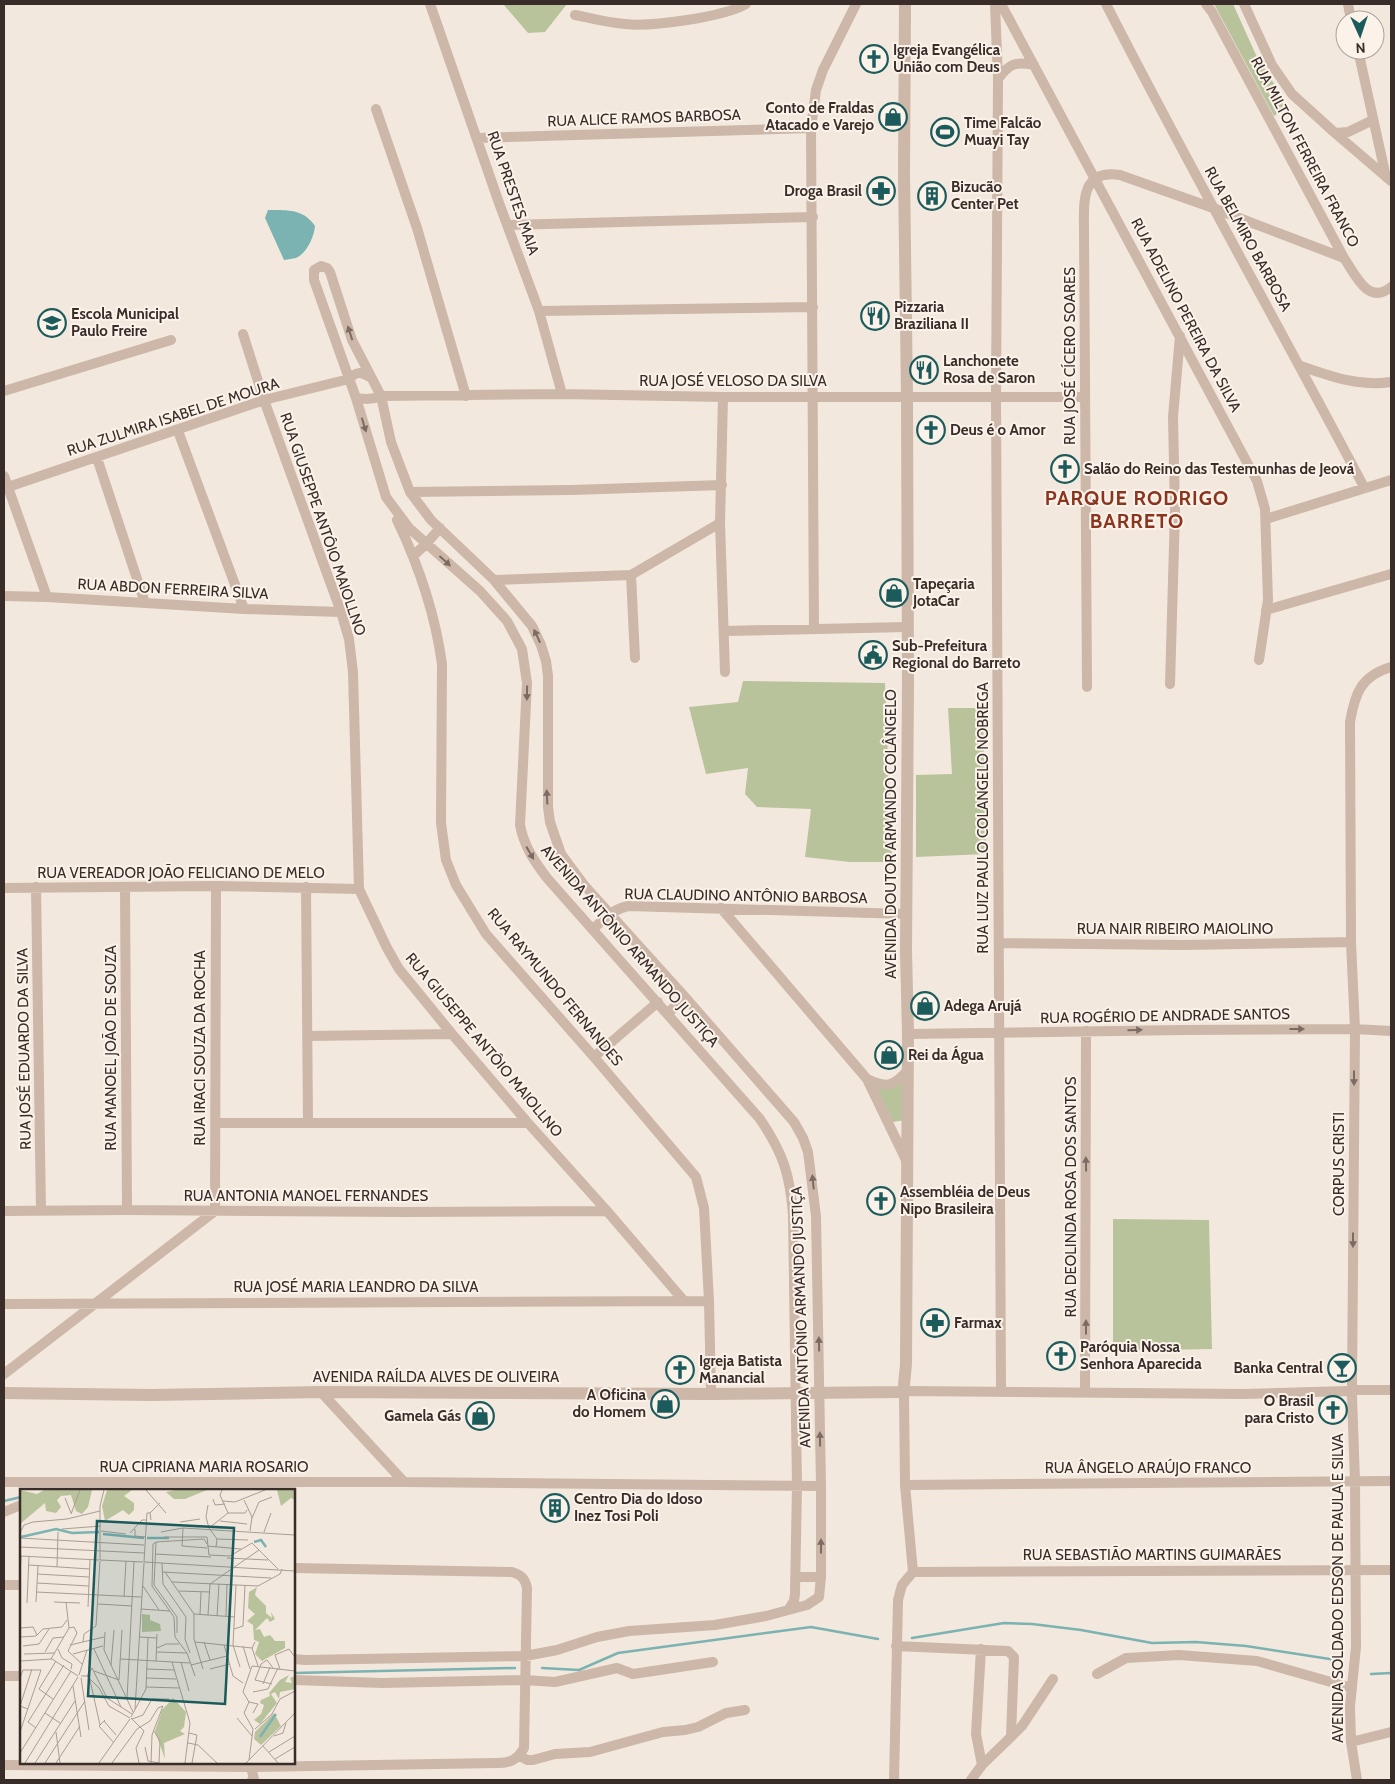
<svg xmlns="http://www.w3.org/2000/svg" width="1395" height="1784" font-family="Cabin,sans-serif">
  <style>
    .green { fill: #b8c39c }
    .water { fill: #7bb2b2 }
    .lines { fill: none; stroke-linecap: round; stroke-linejoin: round }
    .stream { stroke: #7bb2b2; stroke-width: 2.5 }
    .minor { stroke: #ccb7a8; stroke-width: 10 }
    .tertiary { stroke: #ccb7a8; stroke-width: 12 }
    .oneway { fill: #7b6b62 }
    .labels { text-anchor: middle; stroke-width: 4; stroke-linejoin: round; paint-order: stroke }
    .poi-label { font-size: 15px; font-weight: bold; fill: #392d29; stroke: #fbf2ea; text-anchor: start }
    .street-label { font-size: 15px; fill: #392d29; stroke: #fbf2ea }
    .district-label { font-size: 20px; font-weight: bold; letter-spacing: 1px; fill: #8b341e; stroke: #fbf2ea }
    .inset-river { fill: none; stroke: #7bb2b2; stroke-width: 2.5 }
    .inset-road { fill: none; stroke: #a99d95; stroke-width: 1 }
    .view { fill: #1c5b5c; fill-opacity: 0.15; stroke: #1c5b5c; stroke-width: 2.5 }
    .inset-edge { fill: none; stroke: #392d29; stroke-width: 2.5 }
  </style>
  <rect width="100%" height="100%" fill="#f3e8dd"/>
  <path class="green" d="M503,4H567L545,32L528,33Z
    M1214,4H1233L1256,55L1288,106L1274,116Z
    M743,681L885,683L892,862H850L805,857L811,809L757,807L745,794L748,768L706,774L689,707L738,702Z
    M948,708H983L986,854L916,857V775L952,774Z
    M903,1081L905,1120L893,1122L877,1089Z
    M1113,1219L1209,1220L1212,1349L1113,1351Z"/>
  <path class="water" d="M268,210C287,210 304,209 315,226C314,237 307,253 296,258C293,259 288,259 284,260L265,218Z"/>
  <g class="lines">
    <path class="stream" d="M4,1501L21,1497
      M912,1638L1004,1623L1032,1624L1081,1630L1152,1643L1196,1642L1246,1646L1336,1660
      M542,1668L579,1670L618,1653L811,1627L878,1639
      M294,1673L515,1668
      M1371,1674L1391,1673"/>
    <path class="minor" d="M430,4L499,203L539,311L562,394
      M995,4L998,79L996,397L1001,1392
      M1001,4L1257,481L1265,509L1268,600L1259,660
      M1106,4C1189,167 1279,326 1364,487
      M1206,4L1212,12L1344,258C1355,274 1368,306 1391,287
      M1244,4L1272,65L1292,94L1335,133L1391,181
      M1348,4L1351,20
      M575,15C591,18 608,23 625,24C651,27 724,17 746,4
      M1358,50L1386,177
      M998,79C1009,64 1015,61 1034,65
      M376,109L417,228L466,396
      M1335,133L1348,132L1373,120
      M477,138L811,128
      M508,225L813,217
      M539,311L813,307
      M243,334L264,400L341,612L349,639L353,672L359,889L387,948L399,969L452,1034L528,1123L607,1211L684,1301
      M1301,366C1330,376 1359,387 1391,382
      M4,391L171,340
      M723,397L720,523L725,672
      M356,398C365,399 372,400 381,396L562,394L723,397H1085
      M178,431L244,609
      M97,458L145,603
      M4,476L47,597
      M8,487L264,400L349,379C357,371 360,372 370,377
      M410,492L572,490L722,485
      M1266,519L1391,480
      M397,520C419,566 435,613 442,664L441,823L446,860L456,885L486,934L594,1057L696,1177L704,1208L709,1301L711,1394
      M414,555L426,544L440,528
      M631,575L635,658
      M494,580L631,575L720,523
      M4,596L47,597L244,609L341,612
      M1266,610L1391,574
      M814,629L811,128L816,90L823,70L856,4
      M724,631L907,627
      M1170,684L1175,511L1173,417L1180,336
      M1087,687L1084,232C1084,203 1080,169 1120,175L1213,208L1344,258
      M36,887L41,1211
      M125,887L127,1210
      M306,887L308,1123
      M4,888L216,886L359,889
      M721,908L867,1079L907,1162
      M593,929C604,919 613,909 628,906L906,914
      M999,943L1183,945L1351,942
      M668,1013L685,997
      M908,1034L1184,1030L1355,1029L1391,1031
      M308,1036L452,1034
      M594,1057L658,1002
      M867,1079C886,1088 893,1087 907,1071
      M216,1123H528
      M4,1211L127,1210L405,1212L607,1211
      M4,1304L709,1301
      M4,1374L215,1211L216,886
      M1352,1385L1355,1029L1351,942L1350,722C1355,693 1361,676 1391,667
      M1357,1390H1391
      M908,1391L1243,1394L1347,1391
      M321,1392L404,1482
      M1085,1393L1086,1031
      M1352,1396L1355,1481L1356,1647L1350,1706L1351,1742L1357,1780
      M4,1482H404L821,1486
      M905,1485L1391,1481
      M4,1512L21,1505
      M913,1572L1391,1570
      M796,1577H821
      M4,1585H21
      M896,1646L1008,1651L1014,1657L1011,1736
      M981,1649L976,1734L982,1765
      M294,1659L305,1660L525,1656L557,1650L597,1637L629,1631L715,1625L766,1616L807,1605L819,1597L821,1577V1486L816,1216L808,1152L803,1138L794,1122L685,997L584,885L561,854L550,822L548,807V676L546,661L541,645L532,626L494,580L431,520L410,492L391,442L381,396L352,340L330,272L327,268L321,266L314,270V280L356,398L386,497L409,528L480,591L507,621L522,649L527,683L520,825C524,846 534,861 547,878L760,1119C783,1153 790,1174 793,1215L797,1486L795,1594L794,1601L789,1609
      M1097,1674L1126,1658L1179,1655L1257,1661L1352,1688
      M4,1676H21
      M294,1680L382,1683L525,1680L555,1682L617,1668L633,1674L713,1662
      M1351,1742L1391,1732
      M520,1756L527,1760H533L555,1754L590,1752L663,1732L685,1730L698,1727L726,1713L745,1710
      M247,1763L251,1767L254,1779L252,1780
      M4,1765L251,1767L497,1763C510,1763 517,1760 524,1748L527,1588C525,1578 521,1575 512,1572L294,1568
      M894,1780L898,1600L902,1585L913,1572L905,1485L904,1395
      M971,1780L982,1765L1022,1726L1053,1679"/>
    <path class="tertiary" d="M904,1385L906,1364L908,1034L906,951L908,684L907,397L904,174L905,4
      M4,1393L151,1395L321,1392L711,1394L899,1392"/>
  </g>
  <defs><path id="oneway-solid" d="M-6-.8H1V-3.2L6.5 0L1 3.2V.8H-6Z" transform="scale(1.25)"/></defs>
  <g class="oneway">
    <use href="#oneway-solid" transform="translate(350 333) rotate(-108)"/>
    <use href="#oneway-solid" transform="translate(364 425) rotate(73)"/>
    <use href="#oneway-solid" transform="translate(445 561) rotate(42)"/>
    <use href="#oneway-solid" transform="translate(537 636) rotate(-115)"/>
    <use href="#oneway-solid" transform="translate(527 693) rotate(91)"/>
    <use href="#oneway-solid" transform="translate(547 797) rotate(-93)"/>
    <use href="#oneway-solid" transform="translate(530 853) rotate(60)"/>
    <use href="#oneway-solid" transform="translate(1297 1029)"/>
    <use href="#oneway-solid" transform="translate(1135 1030) rotate(-1)"/>
    <use href="#oneway-solid" transform="translate(1354 1078) rotate(90)"/>
    <use href="#oneway-solid" transform="translate(1086 1164) rotate(-91)"/>
    <use href="#oneway-solid" transform="translate(813 1182) rotate(-96)"/>
    <use href="#oneway-solid" transform="translate(1353 1240) rotate(90)"/>
    <use href="#oneway-solid" transform="translate(1086 1327) rotate(-90)"/>
    <use href="#oneway-solid" transform="translate(819 1344) rotate(-91)"/>
    <use href="#oneway-solid" transform="translate(820 1439) rotate(-91)"/>
    <use href="#oneway-solid" transform="translate(821 1546) rotate(-90)"/>
  </g>
  <defs>
    <symbol id="church-ring" viewBox="-11 -11 22 22"><circle r="9.5" fill="#fbf2ea" stroke="#1c5b5c" stroke-width="1.5"/><path d="M-1.2-6h2.4v3.5h3.3v2.4h-3.3V6h-2.4V-.1h-3.3v-2.4h3.3Z" fill="#1c5b5c"/></symbol>
    <symbol id="shop-ring" viewBox="-11 -11 22 22"><circle r="9.5" fill="#fbf2ea" stroke="#1c5b5c" stroke-width="1.5"/><path d="M-5-2.5h2.3a2.7 3.5 0 0 1 5.4 0H5L5.5 6h-11ZM-1.5-2.5h3a1.5 2.3 0 0 0-3 0Z" fill="#1c5b5c"/></symbol>
    <symbol id="stadium-ring" viewBox="-11 -11 22 22"><circle r="9.5" fill="#fbf2ea" stroke="#1c5b5c" stroke-width="1.5"/><path d="M0-5a6.5 5 0 1 0 0 10a6.5 5 0 1 0 0-10ZM-3.5-1.8h7v3.6h-7Z" fill="#1c5b5c"/></symbol>
    <symbol id="pharmacy-ring" viewBox="-11 -11 22 22"><circle r="9.5" fill="#fbf2ea" stroke="#1c5b5c" stroke-width="1.5"/><path d="M-2-6h4v4h4v4h-4v4h-4v-4h-4v-4h4Z" fill="#1c5b5c"/></symbol>
    <symbol id="building-ring" viewBox="-11 -11 22 22"><circle r="9.5" fill="#fbf2ea" stroke="#1c5b5c" stroke-width="1.5"/><path d="M-4-6H4V6H1V3H-1V6H-4ZM-2.5-4.3h1.7v1.8h-1.7ZM.8-4.3h1.7v1.8H.8ZM-2.5-1h1.7V.8h-1.7ZM.8-1h1.7V.8H.8Z" fill="#1c5b5c"/></symbol>
    <symbol id="restaurant-ring" viewBox="-11 -11 22 22"><circle r="9.5" fill="#fbf2ea" stroke="#1c5b5c" stroke-width="1.5"/><path d="M-5-6h1v4h1v-4h1v4h1v-4h1v5L-1.5 .5V6h-2V.5L-5-1ZM5-6V6H3V1.5H1.5Q1.5-4 5-6Z" fill="#1c5b5c"/></symbol>
    <symbol id="school-ring" viewBox="-11 -11 22 22"><circle r="9.5" fill="#fbf2ea" stroke="#1c5b5c" stroke-width="1.5"/><path d="M0-5L7-2L0 1L-7-2ZM-4 1L0 2.5L4 1V4Q0 6-4 4Z" fill="#1c5b5c"/></symbol>
    <symbol id="civic-ring" viewBox="-11 -11 22 22"><circle r="9.5" fill="#fbf2ea" stroke="#1c5b5c" stroke-width="1.5"/><path d="M-.6-6.5H3V-4.5H.6V-3L4-1V1h2V6H-6V1h2V-1L-.6-3ZM-1.2 2.5V6h2.4V2.5Z" fill="#1c5b5c"/></symbol>
    <symbol id="bar-ring" viewBox="-11 -11 22 22"><circle r="9.5" fill="#fbf2ea" stroke="#1c5b5c" stroke-width="1.5"/><path d="M-6-5H6L.8 .8V4.5H3.5V6h-7V4.5H-.8V.8Z" fill="#1c5b5c"/></symbol>
  </defs>
  <g fill-rule="evenodd">
    <use href="#church-ring" x="858" y="43" width="32" height="32"/>
    <use href="#shop-ring" x="877" y="101" width="32" height="32"/>
    <use href="#stadium-ring" x="929" y="116" width="32" height="32"/>
    <use href="#pharmacy-ring" x="865" y="175" width="32" height="32"/>
    <use href="#building-ring" x="916" y="180" width="32" height="32"/>
    <use href="#restaurant-ring" x="859" y="300" width="32" height="32"/>
    <use href="#school-ring" x="36" y="307" width="32" height="32"/>
    <use href="#restaurant-ring" x="908" y="354" width="32" height="32"/>
    <use href="#church-ring" x="915" y="414" width="32" height="32"/>
    <use href="#church-ring" x="1049" y="453" width="32" height="32"/>
    <use href="#shop-ring" x="878" y="577" width="32" height="32"/>
    <use href="#civic-ring" x="857" y="639" width="32" height="32"/>
    <use href="#shop-ring" x="909" y="990" width="32" height="32"/>
    <use href="#shop-ring" x="873" y="1039" width="32" height="32"/>
    <use href="#church-ring" x="865" y="1185" width="32" height="32"/>
    <use href="#pharmacy-ring" x="919" y="1307" width="32" height="32"/>
    <use href="#church-ring" x="1045" y="1340" width="32" height="32"/>
    <use href="#bar-ring" x="1326" y="1352" width="32" height="32"/>
    <use href="#church-ring" x="664" y="1354" width="32" height="32"/>
    <use href="#shop-ring" x="649" y="1388" width="32" height="32"/>
    <use href="#church-ring" x="1317" y="1394" width="32" height="32"/>
    <use href="#shop-ring" x="464" y="1400" width="32" height="32"/>
    <use href="#building-ring" x="539" y="1492" width="32" height="32"/>
  </g>
  <g class="labels">
    <g class="poi-label">
      <text x="893" y="55">Igreja Evangélica<tspan x="893" dy="17">União com Deus</tspan></text>
      <text x="874" y="113" text-anchor="end">Conto de Fraldas<tspan x="874" dy="17">Atacado e Varejo</tspan></text>
      <text x="964" y="128">Time Falcão<tspan x="964" dy="17">Muayi Tay</tspan></text>
      <text x="951" y="192">Bizucão<tspan x="951" dy="17">Center Pet</tspan></text>
      <text x="862" y="196" text-anchor="end">Droga Brasil</text>
      <text x="894" y="312">Pizzaria<tspan x="894" dy="17">Braziliana II</tspan></text>
      <text x="71" y="319">Escola Municipal<tspan x="71" dy="17">Paulo Freire</tspan></text>
      <text x="943" y="366">Lanchonete<tspan x="943" dy="17">Rosa de Saron</tspan></text>
      <text x="950" y="435">Deus é o Amor</text>
      <text x="1084" y="474">Salão do Reino das Testemunhas de Jeová</text>
      <text x="913" y="589">Tapeçaria<tspan x="913" dy="17">JotaCar</tspan></text>
      <text x="892" y="651">Sub-Prefeitura<tspan x="892" dy="17">Regional do Barreto</tspan></text>
      <text x="944" y="1011">Adega Arujá</text>
      <text x="908" y="1060">Rei da Água</text>
      <text x="900" y="1197">Assembléia de Deus<tspan x="900" dy="17">Nipo Brasileira</tspan></text>
      <text x="954" y="1328">Farmax</text>
      <text x="1080" y="1352">Paróquia Nossa<tspan x="1080" dy="17">Senhora Aparecida</tspan></text>
      <text x="699" y="1366">Igreja Batista<tspan x="699" dy="17">Manancial</tspan></text>
      <text x="1323" y="1373" text-anchor="end">Banka Central</text>
      <text x="646" y="1400" text-anchor="end">A Oficina<tspan x="646" dy="17">do Homem</tspan></text>
      <text x="1314" y="1406" text-anchor="end">O Brasil<tspan x="1314" dy="17">para Cristo</tspan></text>
      <text x="461" y="1421" text-anchor="end">Gamela Gás</text>
      <text x="574" y="1504">Centro Dia do Idoso<tspan x="574" dy="17">Inez Tosi Poli</tspan></text>
    </g>
    <g class="street-label">
      <text transform="translate(644 118) rotate(-2)" y="5">RUA ALICE RAMOS BARBOSA</text>
      <text transform="translate(1305 152) rotate(62)" y="5">RUA MILTON FERREIRA FRANCO</text>
      <text transform="translate(513 193) rotate(71)" y="5">RUA PRESTES MAIA</text>
      <text transform="translate(1248 239) rotate(61)" y="5">RUA BELMIRO BARBOSA</text>
      <text transform="translate(1186 315) rotate(62)" y="5">RUA ADELINO PEREIRA DA SILVA</text>
      <text transform="translate(1070 356) rotate(-90)" y="5">RUA JOSÉ CÍCERO SOARES</text>
      <text x="733" y="386">RUA JOSÉ VELOSO DA SILVA</text>
      <text transform="translate(173 417) rotate(-18)" y="5">RUA ZULMIRA ISABEL DE MOURA</text>
      <text transform="translate(323 524) rotate(71)" y="5">RUA GIUSEPPE ANTÔIO MAIOLLNO</text>
      <text transform="translate(173 589) rotate(3)" y="5">RUA ABDON FERREIRA SILVA</text>
      <text transform="translate(983 818) rotate(-90)" y="5">RUA LUIZ PAULO COLANGELO NOBREGA</text>
      <text transform="translate(891 834) rotate(-90)" y="5">AVENIDA DOUTOR ARMANDO COLÂNGELO</text>
      <text x="181" y="878">RUA VEREADOR JOÃO FELICIANO DE MELO</text>
      <text transform="translate(746 896) rotate(1)" y="5">RUA CLAUDINO ANTÔNIO BARBOSA</text>
      <text x="1175" y="934">RUA NAIR RIBEIRO MAIOLINO</text>
      <text transform="translate(630 946) rotate(49)" y="5">AVENIDA ANTÔNIO ARMANDO JUSTIÇA</text>
      <text transform="translate(555 987) rotate(50)" y="5">RUA RAYMUNDO FERNANDES</text>
      <text transform="translate(1165 1016) rotate(-1)" y="5">RUA ROGÉRIO DE ANDRADE SANTOS</text>
      <text transform="translate(484 1045) rotate(50)" y="5">RUA GIUSEPPE ANTÔIO MAIOLLNO</text>
      <text transform="translate(111 1048) rotate(-90)" y="5">RUA MANOEL JOÃO DE SOUZA</text>
      <text transform="translate(200 1048) rotate(-90)" y="5">RUA IRACI SOUZA DA ROCHA</text>
      <text transform="translate(24 1049) rotate(-91)" y="5">RUA JOSÉ EDUARDO DA SILVA</text>
      <text transform="translate(1339 1164) rotate(-90)" y="5">CORPUS CRISTI</text>
      <text x="306" y="1201">RUA ANTONIA MANOEL FERNANDES</text>
      <text transform="translate(1071 1197) rotate(-90)" y="5">RUA DEOLINDA ROSA DOS SANTOS</text>
      <text x="356" y="1292">RUA JOSÉ MARIA LEANDRO DA SILVA</text>
      <text transform="translate(801 1317) rotate(-92)" y="5">AVENIDA ANTÔNIO ARMANDO JUSTIÇA</text>
      <text x="436" y="1382">AVENIDA RAÍLDA ALVES DE OLIVEIRA</text>
      <text x="204" y="1472">RUA CIPRIANA MARIA ROSARIO</text>
      <text x="1148" y="1473">RUA ÂNGELO ARAÚJO FRANCO</text>
      <text x="1152" y="1560">RUA SEBASTIÃO MARTINS GUIMARÃES</text>
      <text transform="translate(1338 1588) rotate(-90)" y="5">AVENIDA SOLDADO EDSON DE PAULA E SILVA</text>
    </g>
    <g class="district-label">
      <text x="1137" y="505">PARQUE RODRIGO<tspan x="1137" dy="23">BARRETO</tspan></text>
    </g>
  </g>
  <g transform="translate(20 1489)">
    <rect width="275" height="275" fill="#f3e8dd"/>
    <path d="M0,1L17,5L24,1H72L68,18L62,25L56,22L51,6L41,7L37,11L41,18L36,24L26,22L25,14L0,35ZM87,1H112L104,7L114,14V21L109,26L103,21L85,32L82,17ZM155,1H187L165,10H154L146,3ZM257,1H275V11L271,9L261,17ZM237,98L235,106L246,117V124L252,129L251,123L255,130L250,133L247,129L235,141L240,140L244,148L250,146L255,152H265V159L242,172L235,165L239,153L234,151L233,136L227,132L235,125L228,119L229,103ZM122,125L130,126V131L140,135L141,142L122,143ZM269,186L265,193L272,194L270,189L275,187V200L260,203L259,210L255,203L251,205L257,214L240,235L234,231L241,225L244,216L240,214L241,211L250,207L249,204L260,191ZM153,209L166,223L164,238L160,242L165,245L144,254L145,270L135,242L142,221ZM254,224L261,237L241,256L234,250L235,243Z" fill="#b8c39c"/>
    <path class="inset-river" d="M83,45L124,49M1,48L36,40L52,44L79,43M127,49H149M234,53L241,51L246,58M240,248L256,225"/>
    <path class="inset-road" d="M126,1L146,24M202,1L200,6L208,24M45,9L51,24M193,10L195,16L205,15M224,11L232,28L230,42M203,12L215,13L245,1M188,16L186,28L189,39M51,25L60,1M232,29L239,13L252,8M131,31L130,24L140,14M200,32L227,35M160,33L180,30M42,40L81,37M115,40V47L125,48M81,42L106,45M141,43L163,39M244,43L251,24M0,44L4,36L13,33L47,30L80,22M110,44L122,31H127M144,48H187L189,66L210,67L232,54L258,80M0,49L124,56M197,50L228,51M136,53L133,55L132,97L154,128L155,148L167,164L175,187M136,53L134,96L157,128V144M136,53L184,50L187,55M187,57L221,60M0,58L124,64M196,58L197,50L189,39L208,24H225L227,21M187,59L162,57L163,39L275,46M135,65L191,68M0,67L79,71M207,69L248,71M80,71V17L84,1M80,71L123,73M124,73L275,82M124,73L127,24H130M142,74L143,95L166,128L165,150L170,164M9,76L70,80M37,78L38,43M142,83L251,89M145,83L174,125V150L183,180M17,85L69,88M0,86L1,67M152,93L238,97L260,85L262,80M17,94L69,97M216,96L213,156L220,178M123,97L139,121M159,102L190,103M16,103L121,108M104,108L106,72M16,113L18,77M34,113L60,114M46,113L49,139M7,114L9,67M78,115L112,117M68,118L70,71M121,120L150,122M174,125L215,128M180,126L181,103M188,126L190,95L239,61M197,127L199,95M206,127L207,95M0,139L13,138L17,146M214,140L223,137L225,96M85,143L84,161L113,223M1,148L16,147L23,140L42,138L47,131M119,148L137,149M63,153L64,145L76,137L80,72M175,153L232,159M184,153L190,171M235,153L232,159L238,177M50,156L84,148M204,156L213,187L223,194M3,157L19,155L29,140M223,157L230,180M137,159L146,155H159M38,160L42,169L52,175L51,180M74,160L101,218M25,163L33,149L44,148M137,163L167,164M4,165L35,164M53,165L83,157M31,170L49,139L54,138L57,144L48,162L62,175M101,170L170,174M0,172L32,170L58,187M136,172L137,145M152,173L170,234L165,274M161,173L169,202M91,176L94,141M171,176L207,167M127,180L154,181M190,180L210,175M260,180L255,166L269,160L275,168M74,182L99,191L102,141M59,186L67,161M61,187H67L79,199L89,217L110,229M67,187L72,179L87,209L112,225M0,189L3,181H21L0,243M61,189L69,241M126,189L156,190M70,191L80,236M243,195L250,178M252,195L235,191L241,175L247,171L253,179M53,197L61,248M126,198L159,199M233,203L248,200L258,179M33,210L19,200L36,172M107,210L114,73M229,213L223,203L232,177L275,182M229,213L238,215L233,224M8,220L0,217L12,180M115,220L124,74M25,224L40,234M111,228L126,200L128,149M111,229L124,242L116,259M217,229L232,247M112,230L123,226L132,210H149M85,231L79,237L93,253M84,232L96,246M16,239L8,233L44,176M235,240L252,225L260,210L275,202M134,242L140,252L139,274M36,243L40,274M169,244L177,246L172,274M254,247L263,244L266,234M168,254L178,256L197,274M243,257L258,274M125,258L128,272L139,274M116,259L119,274M249,263L275,247M0,264L51,182M255,270L275,258M229,271L233,240L224,224L229,213M5,274L58,188M15,274L55,212M25,274L65,212M36,274L60,237M79,274L110,230M92,274L117,240L130,232L138,219L143,217M131,274L132,246L143,217M226,274L275,224"/>
    <path class="view" d="M77,32L214,39L205,215L68,207Z"/>
    <rect width="275" height="275" class="inset-edge"/>
  </g>
  <rect width="1395" height="1784" fill="none" stroke="#392d29" stroke-width="10"/>
  <g transform="translate(1360 35) rotate(177)"><circle r="24" fill="#fbf2ea" stroke="#ada39d"/>
  <path d="M0-4L9 19L0 12L-9 19Z" fill="#1c5b5c"/>
  <text y="-8" font-size="14" font-weight="bold" text-anchor="middle" fill="#392d29">N</text>
  </g>
</svg>
